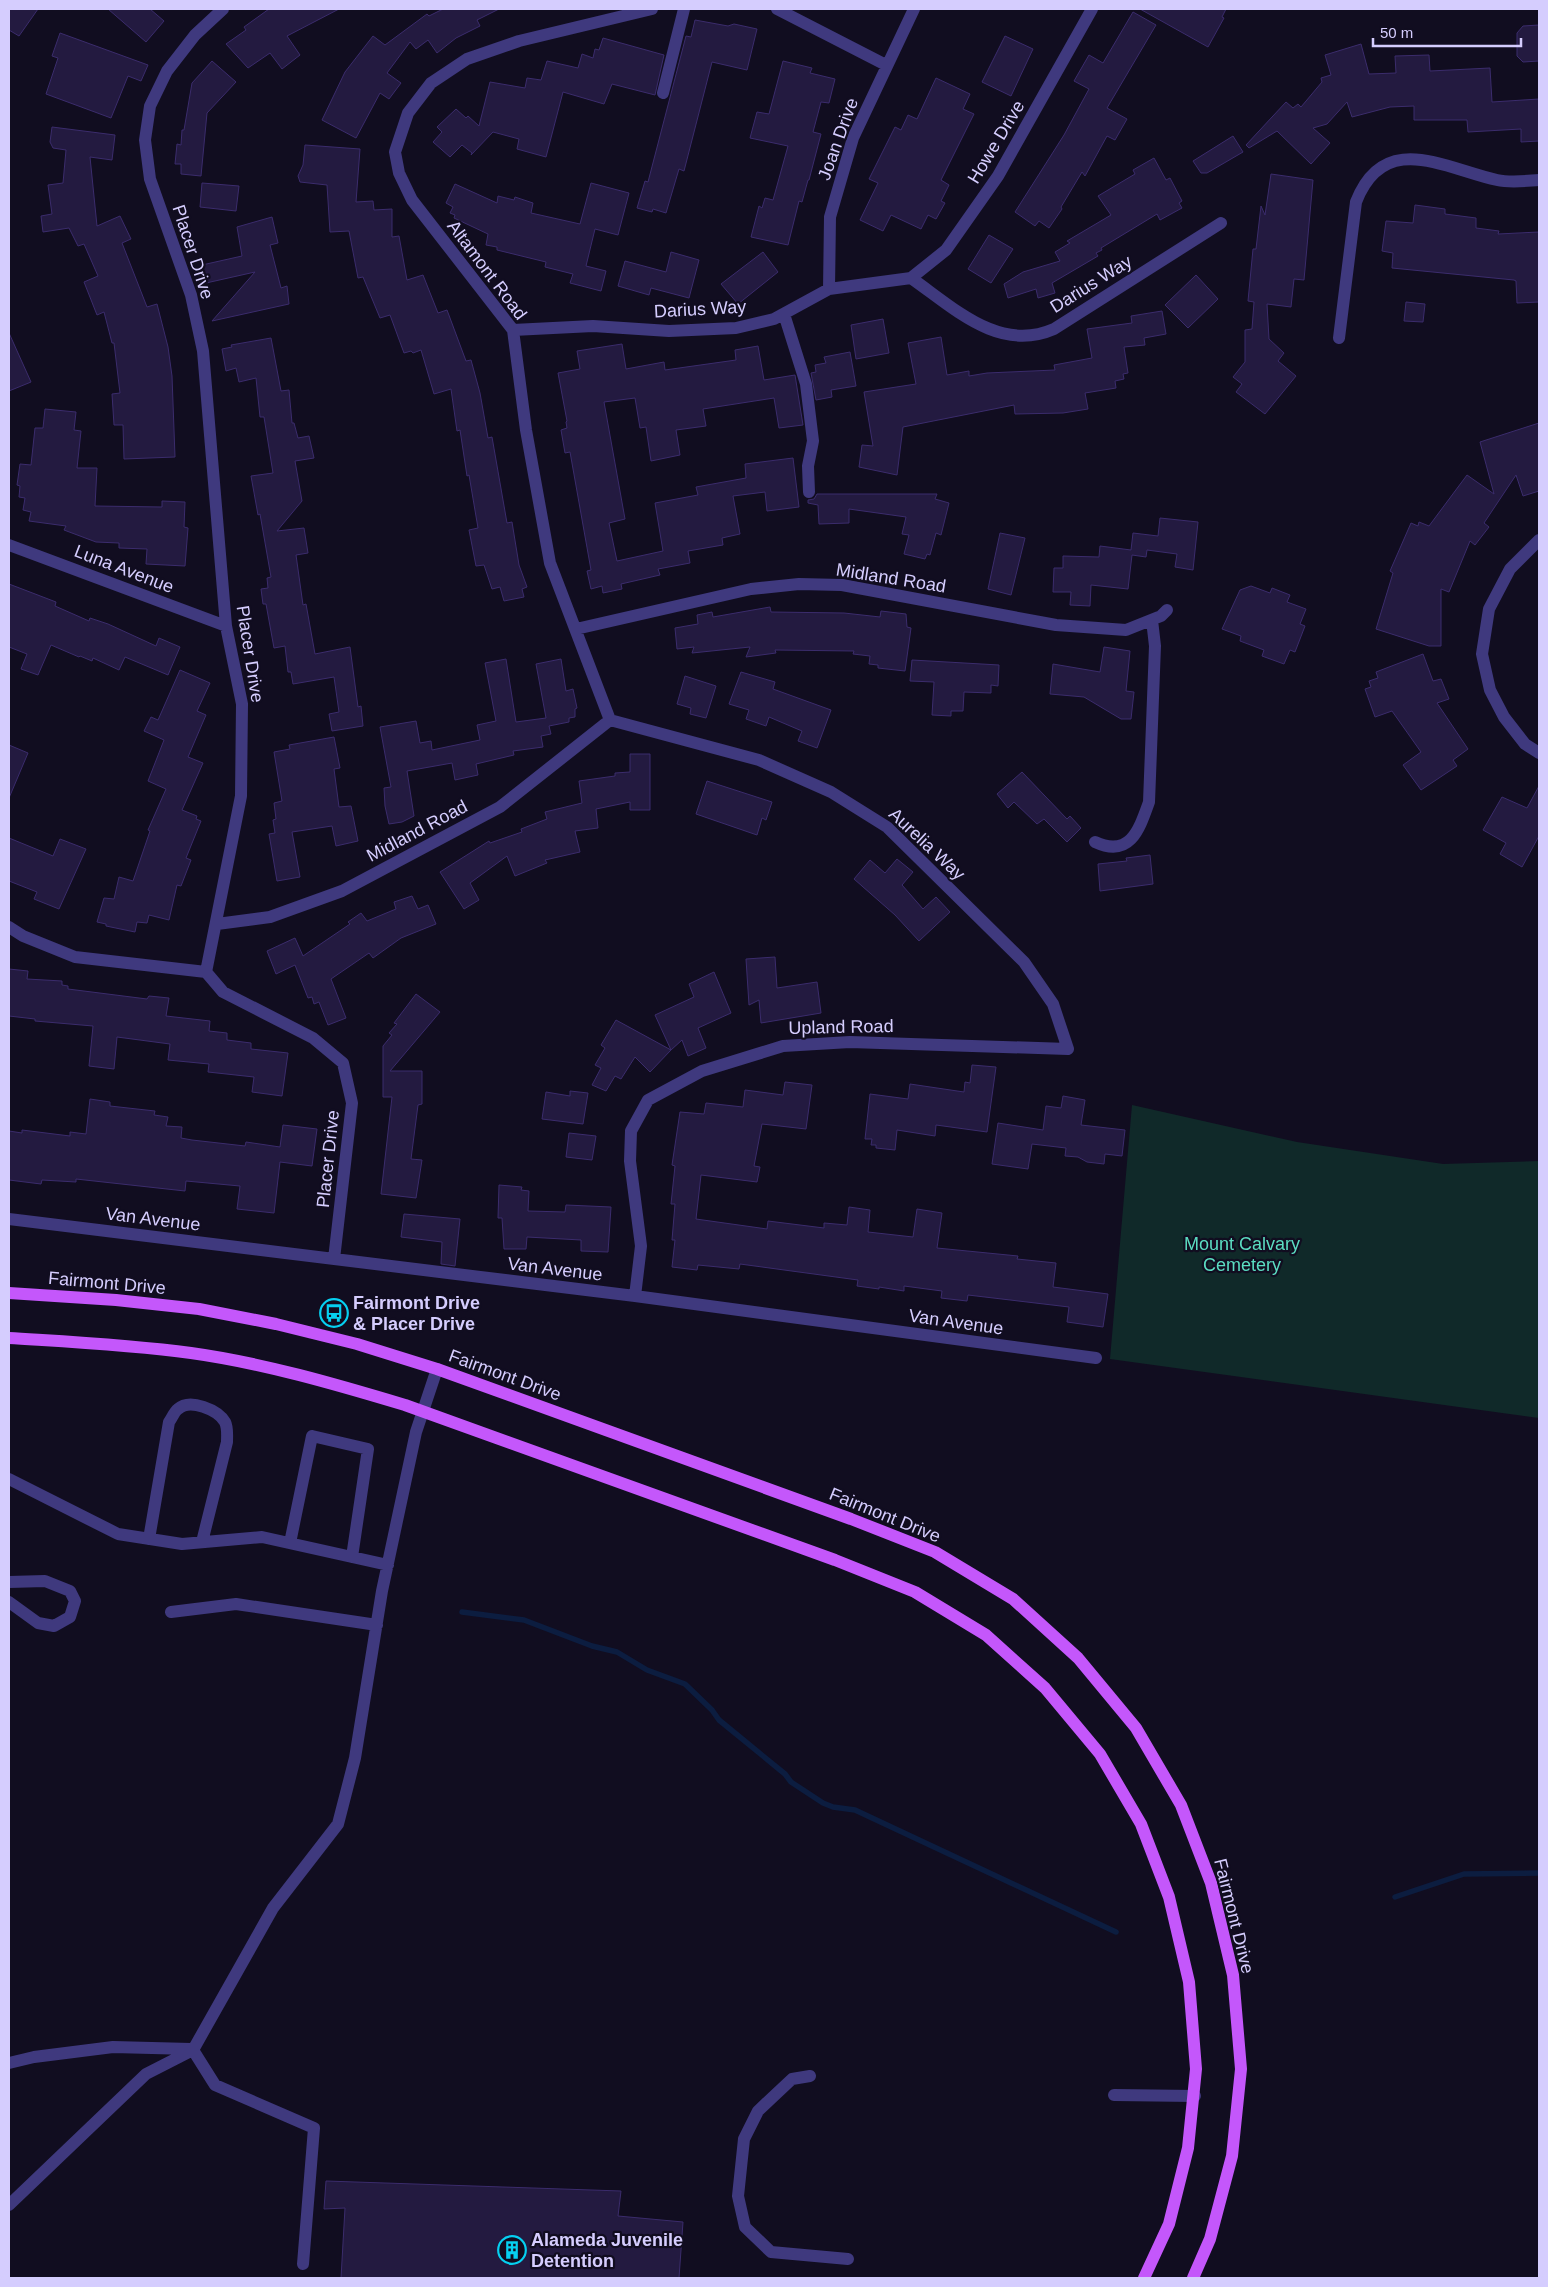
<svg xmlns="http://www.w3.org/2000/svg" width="1548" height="2287" font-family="Helvetica,sans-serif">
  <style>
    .green { fill: #102929 }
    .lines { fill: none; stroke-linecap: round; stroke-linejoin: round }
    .stream { stroke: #0c1d40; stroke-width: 5.5 }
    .building { fill: #231a40; stroke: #3b2c6c }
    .minor { stroke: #3f397e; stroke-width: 12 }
    .major { stroke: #c457fb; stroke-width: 12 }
    .labels { text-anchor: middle; stroke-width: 4.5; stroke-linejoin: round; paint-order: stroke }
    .street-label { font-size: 18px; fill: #d5cdfe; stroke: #110d20 }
    .park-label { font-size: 18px; fill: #5bdcc1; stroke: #110d20 }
    .poi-label { font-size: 18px; font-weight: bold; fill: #d5cdfe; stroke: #110d20; text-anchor: start }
  </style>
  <rect width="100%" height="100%" fill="#110d20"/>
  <path class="green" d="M1132,1105L1297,1142L1443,1164L1539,1161V1418L1110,1359Z"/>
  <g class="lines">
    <path class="stream" d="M462,1612L524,1620L592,1646L617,1652L647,1670L685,1684L712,1710L719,1720L785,1774L791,1782L823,1803L833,1807L855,1810L1116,1932
      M1395,1897L1464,1874L1539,1873"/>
  </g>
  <path class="building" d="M9,9H38L19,36L9,30Z
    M108,9H150L164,21L146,42Z
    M269,9H339L287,36L300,55L282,69L270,53L248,68L226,44L246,30L244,27Z
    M443,9H499L477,20L480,26L456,38L437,53L428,40L416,49L410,42L387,73L401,83L389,99L380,93L356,138L322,120L345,72L373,36L385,45L427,14L429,16Z
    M1140,9H1226L1222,17L1224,18L1208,47Z
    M1133,12L1156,25L1107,108L1127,119L1115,140L1107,136L1085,176L1082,172L1061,207L1062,209L1049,228L1039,221L1035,226L1015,212L1064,135L1089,89L1074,81L1089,55L1103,63Z
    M695,20L728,26L734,24L757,29L747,70L712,62L684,171L679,169L666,213L653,209L652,212L637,208L645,181L648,182L686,36L691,37Z
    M1539,25V61L1523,62L1517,56V33L1523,26Z
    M60,33L148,65L141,81L128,76L111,118L46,94L58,58L52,56Z
    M1005,36L1033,49L1011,96L982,82Z
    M603,38L664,55L655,95L612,84L604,104L563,92L546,157L517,149L519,139L493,132L471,155L472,153L462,145L450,157L433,142L442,132L437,127L456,109L466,118L468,116L479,126L490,82L525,88L527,78L541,80L547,61L578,68L582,54L593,58L595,49L599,50Z
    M1361,44L1369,74L1396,73L1395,56L1429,55L1430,71L1490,68L1492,102L1539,99V141L1521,142V129L1468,132L1467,120H1414V106L1390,107L1352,117L1347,102L1327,124L1313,128L1330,143L1311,164L1277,131L1249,148L1246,145L1286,102L1293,108L1298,104L1301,107L1322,82L1321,78L1331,75L1325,55Z
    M212,61L236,82L207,113L201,176L181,174V164H175L177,144L181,145L182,130H184L192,83Z
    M783,61L812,68L810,73L835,79L829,103L821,102L813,132L821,134L809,180H808L802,202L799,201L788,245L751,237L759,206L762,208L765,198L773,200L788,146L750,138L757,112L769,114Z
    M936,78L970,94L963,109L974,114L941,180L949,185L941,201L945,203L936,219L928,215L921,229L891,215L883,231L860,220L878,183L869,179L895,127L901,130L908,115L917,119Z
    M52,127L115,135L112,160L90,157L97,226L120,216L131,239L122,243L147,307L157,304L168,347L172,376L175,457L124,459L123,425H114L112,394L120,393L114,343H112L104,312L97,315L84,282L98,276L84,244L78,246L69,228L43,232L41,216L52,214L48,185L63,183L66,150L53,148L50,142Z
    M1233,136L1243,152L1207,173H1201L1193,161Z
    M305,145L360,149L356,202L373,201L374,210L392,209V237L399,236L407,280L423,275L438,313L447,310L466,361L471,360L480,393L488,438L492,437L507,523L512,522L519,565L527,587L522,589L524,597L504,601L500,587L492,589L484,565L476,566L469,530L478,528L469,475L467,476L460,430L457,431L451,389L434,394L421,350L413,353L411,351L404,353L390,315L380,318L363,277L358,278L349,231L330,232L327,185L300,182L298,176L303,165Z
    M1154,158L1166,180L1170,178L1182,201L1179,203L1182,208L1160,220L1157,214L1101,248L1102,250L1096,253L1098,256L1052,283L1055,293L1038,298L1036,289L1008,298L1004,284L1023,272L1060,261L1055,252L1070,243L1067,241L1111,215L1098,196L1135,174L1133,170Z
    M1271,174L1313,180L1304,280L1294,279L1291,307L1267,304L1269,339L1284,353L1278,361L1296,376L1265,414L1236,392L1242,384L1233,377L1245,362V330L1252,329L1254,302L1248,301L1253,249H1256L1261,206L1265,215Z
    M202,183L239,186L236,211L200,207Z
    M591,183L629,193L618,235L595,229L586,266L606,271L601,291L570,283L573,274L545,267L546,262L497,250V247L486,245L488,234L454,218L455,215L450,213L453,207L446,203L455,184L497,203L498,196L514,200L515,197L533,203L531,213L580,224Z
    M1415,205L1445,209V214L1476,218V228L1499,231L1498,234L1539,232V302L1517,303L1516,281L1514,280L1392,268L1393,253L1382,251L1386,221L1413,223Z
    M272,217L278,243L270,245L281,288L287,286L289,304L212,321L255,272L206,283L202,265L242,256L237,227Z
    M989,235L1013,249L991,283L968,269Z
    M671,252L699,260L689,298L651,288L649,295L618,286L625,261L666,272Z
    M763,252L778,272L738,304L721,284Z
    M1196,275L1218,299L1188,328L1165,305Z
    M1406,302L1425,304L1423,322L1404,321Z
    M1162,311L1166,334L1144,338L1145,345L1124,347L1128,373L1123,374L1124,379L1115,381L1116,388L1085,393L1088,409L1063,413L1015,414L1014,405L903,427L897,475L859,467L862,445L873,446L864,392L916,384L908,343L941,337L947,375L969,371V376L987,373L1055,370L1054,365L1092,358L1087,329L1132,323L1131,316Z
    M883,319L889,353L856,359L851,325Z
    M9,333L31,382L9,391Z
    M271,338L281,391L289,390L292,423H294L298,438L309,436L314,458L295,461L302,501L277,531L304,528L308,553L296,555L303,605L306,604L315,654L350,647L358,707L361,706L363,726L332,731L329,714L339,712L334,677L293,684L291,672H288L285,646L274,648L266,604H263L261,589L268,588L267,578L271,577L260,514L258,515L251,476L273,473L264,417H260L256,378L239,382L236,368L226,371L222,349L232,347L231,345Z
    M622,344L626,369L664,362L665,370L736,360L735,350L758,346L764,380L795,375L803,425L779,428L774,398L703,409L706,426L676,430L680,455L651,461L646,427L640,428L635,398L604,402L625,519L609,523L617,561L663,551L655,503L698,495L696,487L746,478L745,464L793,458L799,507L767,511L765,492L733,496L740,534L722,538L723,545L688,551L690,563L658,569L660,575L621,584L622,589L603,593L602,586L591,589L587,571L591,570L570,452L565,453L561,430L567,428L566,422L567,421L558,373L580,369L577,351Z
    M850,352L856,386L831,390L832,397L816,400L811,373L816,372L815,365L826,363L824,357Z
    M45,409L76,412L74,430L81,431L77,468H97L95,506L162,507V501L185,502L184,527L188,528L185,566L146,564L147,549L119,548V543L96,542L64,530L66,526L29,521L31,512L23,510L25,498L19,497L20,486L17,485L20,464L31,465L35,428H43Z
    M1539,423V491L1523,496L1516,475L1484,523L1489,527L1475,545L1470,541L1449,592L1441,589V646H1429L1376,629L1393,573L1390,571L1411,523L1418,526L1419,522L1429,526L1467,475L1494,494L1480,442Z
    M817,494H937L935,499L949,503L941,535L936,533L930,555L927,554L925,559L904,554L909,535L902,534L906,517L849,509V523L819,524L818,505L808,503V500L814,499Z
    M1160,518L1198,522L1193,570L1175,567L1177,554L1147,550L1146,557L1132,555L1128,589L1091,585L1090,606L1070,605L1071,592H1053L1054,568H1063V556L1099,557L1100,546L1131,550L1133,533L1158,536Z
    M1000,533L1025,538L1011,595L988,589Z
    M9,584L56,602L55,606L89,621L90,618L108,624L156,646L159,638L180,647L168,675L125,657L119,670L93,658L92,661L80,656L79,657L51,645L38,675L21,669L27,654L9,647Z
    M1251,586L1270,593L1272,588L1290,595L1287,602L1306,609L1300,624L1305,626L1295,652L1290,650L1284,664L1262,656L1264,650L1240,641L1241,636L1222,629L1240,590Z
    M770,607L771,612L844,613L880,617L881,611L906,614L907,627L911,628L905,671L878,668V665L869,664L870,656L853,654L854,651L775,650L776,653L746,657L750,647L692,653L694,647L677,649L675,628L698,624L697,615L712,612L713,617Z
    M1104,647L1130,651L1126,691L1134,692L1131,719H1121L1084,697L1050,694L1053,664L1100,672Z
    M1423,654L1433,681L1441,679L1449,699L1437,703L1468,749L1453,760L1457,766L1421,790L1403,765L1421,752L1392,711L1375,717L1365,689L1371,687L1369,681L1378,678L1376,672Z
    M506,659L516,722L546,718L536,664L561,659L566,691L573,689L577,708L575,709V717L569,718V722L549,726L551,734L541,736L543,747L513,751L514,755L476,764L478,775L455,780L452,763L407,771L414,816L402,822L389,824L385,806L384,788L391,787L380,727L416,721L420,743L431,741L432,750L480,740L477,725L496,721L485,663Z
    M912,660L999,665L998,686L991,685V693L964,692L963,711H951V716L932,715L934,682L910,681Z
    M180,670L210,683L197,711L206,715L188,757L203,763L182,810L197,816L196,819L201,821L186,858L191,860L181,886L177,885L169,920L149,915L147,923L137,922L135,932L106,926V924L97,922L104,898L114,899L119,877L133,881L150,831L148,830L166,789L148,781L164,740L144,731L151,717L158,720Z
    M741,672L775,682L773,689L831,710L817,748L798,741L802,731L769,717L766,726L746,719L749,710L729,704Z
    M685,676L716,686L706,718L690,714L691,708L677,704Z
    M334,737L340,768L334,769L339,807L351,806L358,841L336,846L332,826L292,832L300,877L277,881L269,834L275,833L273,820L276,819L274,803L282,801L274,752L290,749L289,745Z
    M9,745L28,753L9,798Z
    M630,754H650V810H630V802L596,809L598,828L575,831L580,852L545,860L547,863L515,876L507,856L470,883L479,900L464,909L440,872L489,841L490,843L522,832L521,829L547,819L545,812L582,803L579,781L615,776V773L630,772Z
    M1022,772L1067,819L1070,816L1081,828L1067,842L1044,819L1037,824L1014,802L1008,808L997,794Z
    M707,781L772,802L766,820L762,818L757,835L696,814Z
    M1539,786V836L1522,867L1500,854L1506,843L1483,830L1502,797L1527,808Z
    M9,838L53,856L60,839L86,849L59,909L34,899L37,892L9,881Z
    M1150,855L1153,884L1100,891L1098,864L1127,861L1126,858Z
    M897,859L913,872L902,885L923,909L936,897L950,912L919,941L895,915L854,879L870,860L885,873Z
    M412,896L418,909L428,905L436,924L401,938L373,958L369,953L331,979L346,1018L328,1025L319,1002L314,1004L312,997L308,998L295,965L276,974L267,951L295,938L303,956L350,924L348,922L361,913L367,921L396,909L394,902Z
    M775,957L777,988L817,982L821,1013L761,1023L759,1000L749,1005L746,959Z
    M9,969L28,971L27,979L62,981V985L68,986V989L147,999L149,996L169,998L166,1016L210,1021L209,1031L227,1033V1040L251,1043V1049L288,1053L282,1096L252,1092L254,1077L208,1072L209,1064L168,1060L170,1044L117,1037L114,1069L89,1066L93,1026L35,1021V1019L9,1016Z
    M714,972L731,1013L698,1028L706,1048L688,1056L682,1040L671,1050L655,1015L694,997L689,984Z
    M416,994L440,1012L390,1071H422V1104L418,1105L411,1159L422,1160L416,1198L381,1194L392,1097H383V1046L392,1035L389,1033L397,1024L394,1023Z
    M616,1020L671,1050L650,1072L635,1057L621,1079L615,1076L606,1091L592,1085L601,1068L595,1065L605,1048L601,1045Z
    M972,1065L996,1067L987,1132L936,1125L935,1136L897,1130L895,1150L876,1148V1145H871L872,1139H865L870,1094L908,1099L910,1084L964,1092L965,1082L970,1083Z
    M785,1082L812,1085L806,1129L762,1124L754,1166L760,1167L757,1182L701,1175L696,1219L767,1229L768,1221L824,1228V1223L847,1225L849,1207L870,1210L868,1232L913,1237L917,1209L942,1213L937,1248L1018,1256L1017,1259L1056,1263L1053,1287L1108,1294L1103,1327L1067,1322L1069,1307L968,1295L967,1301L941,1298L942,1291L904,1286V1291L879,1287V1289L857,1286L858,1280L740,1264L739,1269L698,1265L697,1270L672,1267L675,1240H672L675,1204H671L675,1166L672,1165L680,1112L704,1114L706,1103L743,1107L745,1090L783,1095Z
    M570,1091L588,1093L583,1124L542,1119L546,1092L570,1096Z
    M1063,1096L1085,1100L1081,1125L1125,1130L1122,1156L1105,1154L1104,1164L1087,1162L1078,1157L1065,1156L1066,1148L1032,1144L1028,1169L992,1164L998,1123L1043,1130L1046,1106L1061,1108Z
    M90,1099L110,1102V1106L155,1111L154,1115L168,1117L166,1126L182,1127L181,1138L192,1140L245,1146L246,1142L280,1147L283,1125L317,1129L312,1166L280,1162L274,1213L237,1209L240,1186L186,1181L185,1191L76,1179V1182L42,1180L41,1184L9,1180V1131L22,1133V1130L70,1136V1132L86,1134Z
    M569,1133L596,1136L592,1160L566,1157Z
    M499,1185L522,1187L521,1190L529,1191L528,1211L565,1212L566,1205L611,1207L608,1252L581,1251V1240L527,1237L526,1249H504L502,1218H498Z
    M404,1214L460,1219L455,1266L441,1264L442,1242L401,1237Z
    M326,2181L621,2191L618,2216L683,2222L679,2278H341L345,2208L324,2209Z"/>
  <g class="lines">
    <path class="minor" d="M223,9L195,35L167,71L150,106L145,140L150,179L191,295L203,351L226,626L242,704L241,796L206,972L223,992L313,1038L343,1063L352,1103L334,1259
      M777,9L886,65
      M663,93L684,9
      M911,278L946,250L998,176L1092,9
      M829,289L830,217L853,138L914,9
      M784,314L806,384L813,441L808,466L809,492
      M513,330L593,326L669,331L736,328L774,319L829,289L911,278C954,308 999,353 1054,329L1221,223
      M1339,338L1356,202C1384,130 1444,168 1497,180C1511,183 1525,181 1539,180
      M1539,540L1510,569L1489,609L1482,654L1490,690L1504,717L1525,744L1539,753
      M9,545L226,626
      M576,629L751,589L799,584L842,585L1056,625L1126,630L1161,616L1167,610
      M610,720L759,760L831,792L887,827L1024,962L1053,1004L1068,1049L850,1042L783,1046L702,1071L648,1100L631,1131L630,1161L641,1246L635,1296
      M610,720L550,563L526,430L513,330L412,200L399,173L395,152L408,113L431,83L467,59L519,41L652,9
      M1095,842C1130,858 1139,830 1149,802L1155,646L1152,620
      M217,924L270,917L342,891L500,807L610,720
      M9,927L23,936L75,957L206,972
      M9,1219L635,1296L1096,1358
      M9,1479L118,1534L182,1544L262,1537L388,1565
      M149,1539L169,1422C172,1418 174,1412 178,1409C190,1398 218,1410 225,1422C228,1428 227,1435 227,1442L202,1542
      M290,1543L312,1436L368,1449L352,1557
      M9,1582L45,1581L70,1591L75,1601L70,1617L54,1626L38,1623L9,1602
      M171,1612L236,1604L377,1625
      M193,2050L215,2085L314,2128L303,2264
      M9,2063L34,2057L113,2047L191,2049
      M810,2076L792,2079L758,2111L744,2139L738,2196L745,2227L771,2252L848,2259
      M1114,2095L1195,2096
      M9,2205L146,2074L193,2050L273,1908L338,1824L355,1758L382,1591L416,1432L437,1369"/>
    <path class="major" d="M9,1293L116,1300L199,1309L276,1324L357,1344L437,1369L851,1519L935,1552L1013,1599L1078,1658L1136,1728L1181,1805L1211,1883L1233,1975L1241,2069L1232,2156L1210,2239L1193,2278
      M9,1338C70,1342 130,1345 191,1353C263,1363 335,1384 405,1405L835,1560L915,1592L986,1635L1045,1688L1100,1754L1141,1824L1169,1897L1189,1982L1196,2069L1188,2148L1169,2224L1144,2278"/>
  </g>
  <defs>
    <symbol id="bus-ring" viewBox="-11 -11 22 22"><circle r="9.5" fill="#110d20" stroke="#06d0f1" stroke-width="1.5"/><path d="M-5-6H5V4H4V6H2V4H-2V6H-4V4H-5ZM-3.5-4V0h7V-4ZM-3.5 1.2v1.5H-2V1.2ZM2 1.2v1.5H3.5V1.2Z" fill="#06d0f1"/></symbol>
    <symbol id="building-ring" viewBox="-11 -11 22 22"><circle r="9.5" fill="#110d20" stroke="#06d0f1" stroke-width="1.5"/><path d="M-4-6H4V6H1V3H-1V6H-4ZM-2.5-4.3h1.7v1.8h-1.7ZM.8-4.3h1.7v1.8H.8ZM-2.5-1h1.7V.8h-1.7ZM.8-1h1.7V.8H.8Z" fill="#06d0f1"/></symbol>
  </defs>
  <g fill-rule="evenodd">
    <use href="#bus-ring" x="318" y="1297" width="32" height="32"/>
    <use href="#building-ring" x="496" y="2234" width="32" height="32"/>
  </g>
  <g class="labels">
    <g class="street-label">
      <text transform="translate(838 139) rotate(-70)" y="6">Joan Drive</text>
      <text transform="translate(996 142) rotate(-59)" y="6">Howe Drive</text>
      <text transform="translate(193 252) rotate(72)" y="6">Placer Drive</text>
      <text transform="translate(487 270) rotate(53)" y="6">Altamont Road</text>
      <text transform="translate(1091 284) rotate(-32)" y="6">Darius Way</text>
      <text transform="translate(700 309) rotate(-3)" y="6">Darius Way</text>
      <text transform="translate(124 569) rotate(21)" y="6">Luna Avenue</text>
      <text transform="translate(891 578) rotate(9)" y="6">Midland Road</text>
      <text transform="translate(250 654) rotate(81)" y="6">Placer Drive</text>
      <text transform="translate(417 831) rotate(-28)" y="6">Midland Road</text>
      <text transform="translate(927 844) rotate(43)" y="6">Aurelia Way</text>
      <text transform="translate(841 1027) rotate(-1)" y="6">Upland Road</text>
      <text transform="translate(328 1159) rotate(-84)" y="6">Placer Drive</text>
      <text transform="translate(153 1219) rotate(7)" y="6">Van Avenue</text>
      <text transform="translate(555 1269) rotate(7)" y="6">Van Avenue</text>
      <text transform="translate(107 1283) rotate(5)" y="6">Fairmont Drive</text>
      <text transform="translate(956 1322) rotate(8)" y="6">Van Avenue</text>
      <text transform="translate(505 1375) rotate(20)" y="6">Fairmont Drive</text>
      <text transform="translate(885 1515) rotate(22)" y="6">Fairmont Drive</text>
      <text transform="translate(1234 1916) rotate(76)" y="6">Fairmont Drive</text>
    </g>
    <g class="park-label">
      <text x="1242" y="1250">Mount Calvary<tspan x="1242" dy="21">Cemetery</tspan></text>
    </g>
    <g class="poi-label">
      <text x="353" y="1309">Fairmont Drive<tspan x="353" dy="21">&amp; Placer Drive</tspan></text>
      <text x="531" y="2246">Alameda Juvenile<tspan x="531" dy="21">Detention</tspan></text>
    </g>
  </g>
  <rect width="1548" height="2287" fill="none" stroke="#d5cdfe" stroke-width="20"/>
  <path d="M1373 38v8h148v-8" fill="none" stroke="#d5cdfe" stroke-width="2.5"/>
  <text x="1380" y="38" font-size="15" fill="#d5cdfe" stroke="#110d20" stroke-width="4" paint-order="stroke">50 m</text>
</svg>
